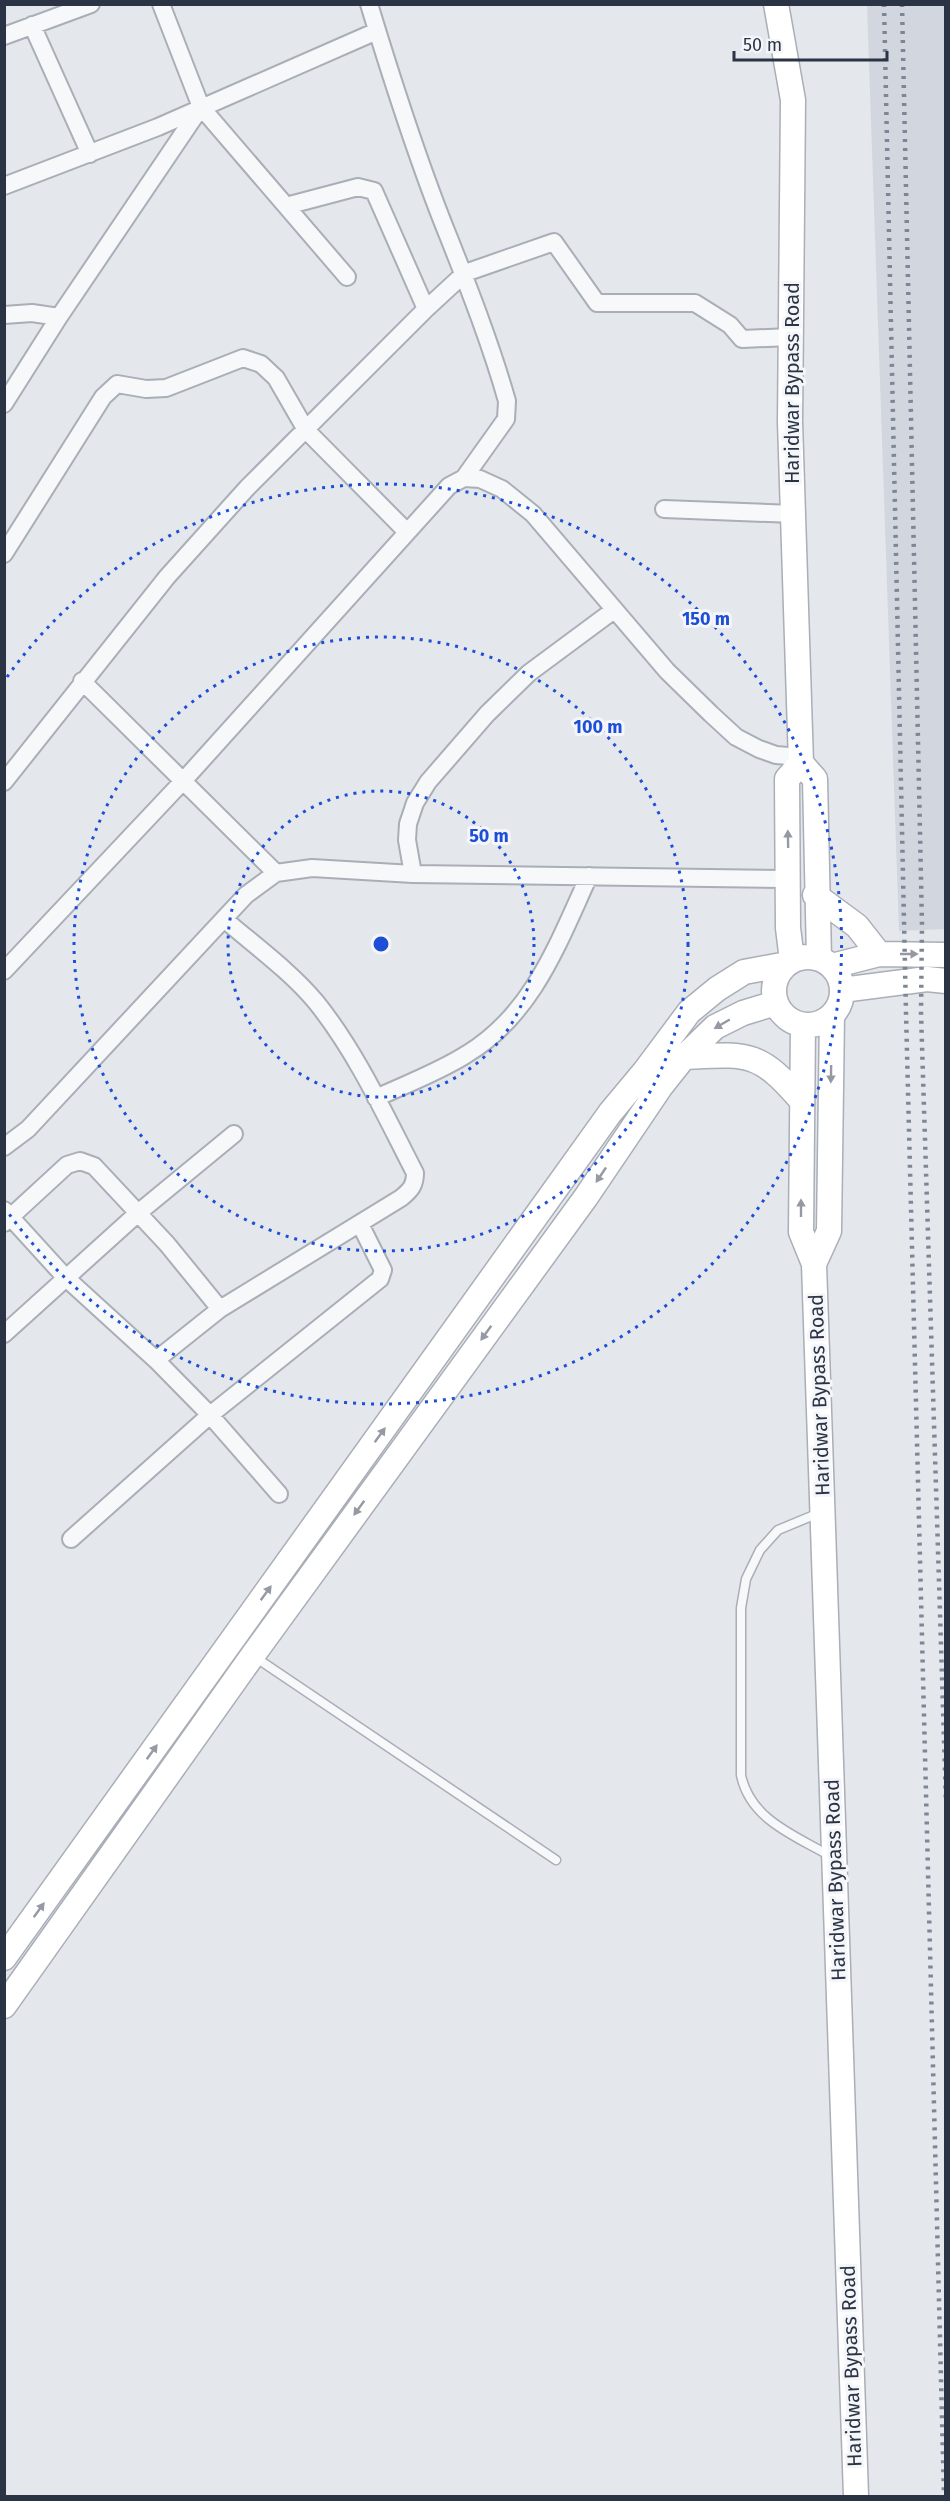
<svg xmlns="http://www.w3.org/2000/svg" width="950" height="2501" font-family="'Fira Sans',sans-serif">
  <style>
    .built { fill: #d2d6de }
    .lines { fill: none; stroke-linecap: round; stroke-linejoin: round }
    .service-casing { stroke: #a9aeb7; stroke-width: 11 }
    .minor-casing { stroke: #a9aeb7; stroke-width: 20 }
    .secondary-casing { stroke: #a9aeb7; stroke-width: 27 }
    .service { stroke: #f7f8fa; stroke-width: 8 }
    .minor { stroke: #f7f8fa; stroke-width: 16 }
    .secondary { stroke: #fff; stroke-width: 24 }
    .rail { stroke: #7d8696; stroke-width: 4.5; stroke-dasharray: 3 6; stroke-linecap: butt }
    .oneway { fill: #959aa2 }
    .ring { fill: none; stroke: #1d4ed8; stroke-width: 3; stroke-dasharray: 3 6 }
    .labels { text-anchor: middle; stroke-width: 6; stroke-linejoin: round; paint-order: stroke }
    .street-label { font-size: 20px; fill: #2b3445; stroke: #f4f6f9 }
    .centre { fill: #1d4ed8; stroke: #f4f6f9; stroke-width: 3 }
    .ring-label { font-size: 18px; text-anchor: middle; font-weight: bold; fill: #1d4ed8; stroke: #f4f6f9; stroke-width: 6; stroke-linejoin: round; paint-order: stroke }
  </style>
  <rect width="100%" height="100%" fill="#e4e7ec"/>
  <path class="built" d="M867,5H945V929L899,931Z"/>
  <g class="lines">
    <defs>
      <path id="service" d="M819,1513L778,1530L760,1550L746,1579L741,1608V1775C750,1820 796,1836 832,1857
        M255,1657L556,1860"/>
      <path id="minor" d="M369,4C393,83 418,162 449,238C470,291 491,345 507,401L506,419L464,478
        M32,25L90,154
        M4,36L91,4
        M201,107L347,277
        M4,186L158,127L377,31
        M286,206L358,187L374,191L426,309
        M4,315L32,313L59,317
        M4,404L59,317L201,107L161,4
        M664,509L793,514
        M4,554L103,397L117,384L146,389L166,388L243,358L261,364L276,378L306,430L407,532
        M82,681L276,873
        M4,782L167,577L247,488L426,309L465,273L554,242L597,303H695L730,325L742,339L791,337
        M413,874L407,840L408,824L415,803L428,782L487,714L529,673L614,610
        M4,971L184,780L449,486L464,478L480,479L502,489L533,514L667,671L711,714L736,737L759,749L776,755L801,757
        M376,1098C406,1084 439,1072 467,1054C533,1014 558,943 589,876
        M4,1147L28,1129L246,895L276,873L312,868L413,874L788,879
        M4,1210L65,1277L156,1360L210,1415L279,1494
        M4,1223L67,1165L80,1161L94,1166L167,1244L220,1309
        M4,1334L138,1213L234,1134
        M156,1360L220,1309L401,1198C411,1190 415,1185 415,1173C385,1115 357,1053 316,1002C290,971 254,945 224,919
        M71,1539L210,1415L380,1279L383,1270L360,1224"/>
      <path id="secondary" d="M776,4L793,100L790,422L801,763L815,779L819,958
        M815,895L857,926L879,954
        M774 991a34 34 0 1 1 68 0a34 34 0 1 1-68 0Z
        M792,960L788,928L787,779L801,763
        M832,966L879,954L946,955
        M842,990L927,979L946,981
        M803,1025L801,1232L814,1264L856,2496
        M684,1057C747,1054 758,1050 801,1100
        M814,1264L829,1231L832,1015
        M4,1958L610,1113L645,1071L689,1012L717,989L744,972L787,964
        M4,2006L253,1655L586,1197L661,1086L684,1057L715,1027L743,1013L776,1003"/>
    </defs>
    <use href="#service" class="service-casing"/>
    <use href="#minor" class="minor-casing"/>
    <use href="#secondary" class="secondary-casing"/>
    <use href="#service" class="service"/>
    <use href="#minor" class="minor"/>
    <use href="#secondary" class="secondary"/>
    <path class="rail" d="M884,4L906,1013L944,2496
      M902,4L922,925L921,1013L946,1803"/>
  </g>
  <defs><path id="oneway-solid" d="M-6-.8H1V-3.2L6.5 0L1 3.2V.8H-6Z" transform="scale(1.5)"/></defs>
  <g class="oneway">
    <use href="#oneway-solid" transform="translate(788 839) rotate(-91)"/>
    <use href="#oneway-solid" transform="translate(909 954)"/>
    <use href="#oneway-solid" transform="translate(722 1024) rotate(150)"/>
    <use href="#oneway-solid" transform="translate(831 1074) rotate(91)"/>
    <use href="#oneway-solid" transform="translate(601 1175) rotate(124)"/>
    <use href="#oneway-solid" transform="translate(801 1208) rotate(-90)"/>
    <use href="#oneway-solid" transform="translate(486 1333) rotate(126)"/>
    <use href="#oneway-solid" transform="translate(380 1435) rotate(-54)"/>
    <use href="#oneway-solid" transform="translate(359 1508) rotate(126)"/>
    <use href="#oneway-solid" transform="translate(266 1593) rotate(-54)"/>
    <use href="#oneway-solid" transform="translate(152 1752) rotate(-54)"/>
    <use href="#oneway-solid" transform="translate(39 1910) rotate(-54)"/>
  </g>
  <g class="ring">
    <circle cx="381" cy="944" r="153"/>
    <circle cx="381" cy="944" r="307"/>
    <path d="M7 677A460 460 0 1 1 7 1211"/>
  </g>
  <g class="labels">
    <g class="street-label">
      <text transform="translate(792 383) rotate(-90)" y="7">Haridwar Bypass Road</text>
      <text transform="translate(819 1395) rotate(-92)" y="7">Haridwar Bypass Road</text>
      <text transform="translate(835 1880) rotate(-92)" y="7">Haridwar Bypass Road</text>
      <text transform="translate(851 2366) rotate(-92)" y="7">Haridwar Bypass Road</text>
    </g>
  </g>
  <circle cx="381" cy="944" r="9" class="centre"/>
  <g class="ring-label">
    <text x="706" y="625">150 m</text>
    <text x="598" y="733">100 m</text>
    <text x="489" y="842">50 m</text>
  </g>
  <rect width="950" height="2501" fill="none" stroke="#2b3445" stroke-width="12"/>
  <path d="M734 51v9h153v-9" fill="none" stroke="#2b3445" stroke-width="3"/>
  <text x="743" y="51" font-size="18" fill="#2b3445" stroke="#f4f6f9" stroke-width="4.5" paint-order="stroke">50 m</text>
</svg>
